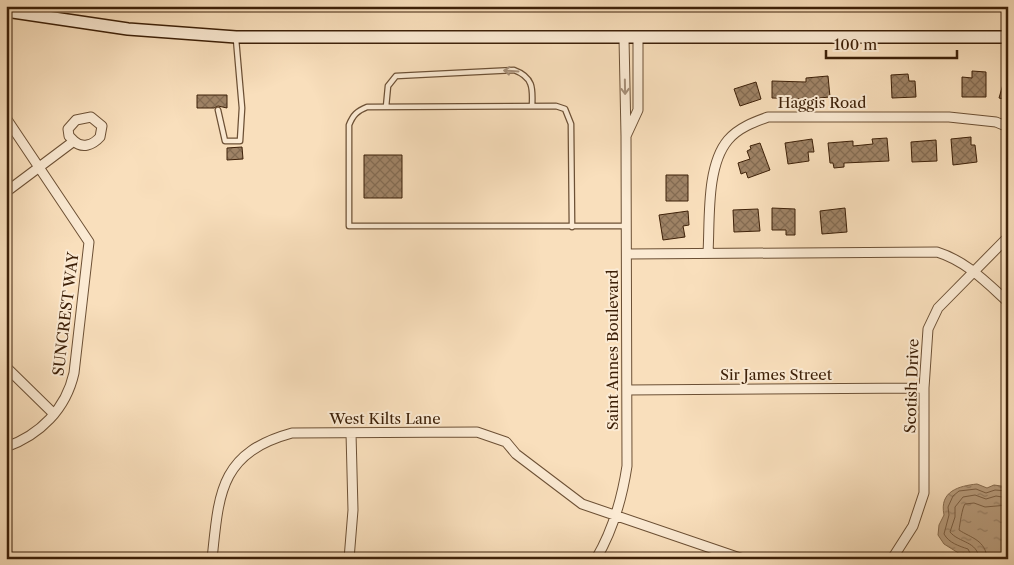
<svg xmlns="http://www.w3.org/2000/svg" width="1014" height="565" font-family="'Libre Caslon Text',serif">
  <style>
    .water { fill: url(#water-ripples); stroke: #876c4f }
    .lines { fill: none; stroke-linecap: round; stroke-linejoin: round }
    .shore { stroke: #7b5f44; stroke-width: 1 }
    .building { fill: url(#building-cross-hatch); stroke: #3d2008 }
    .service-casing { stroke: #6c5035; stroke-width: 7 }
    .minor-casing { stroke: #6c5035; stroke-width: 11 }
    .secondary-casing { stroke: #3d2008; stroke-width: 14 }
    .service { stroke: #fbead3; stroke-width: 4.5 }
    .minor { stroke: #fbead3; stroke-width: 9 }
    .secondary { stroke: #fbead3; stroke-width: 11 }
    .oneway { stroke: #a68f78 }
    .labels { text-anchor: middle; stroke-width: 4; stroke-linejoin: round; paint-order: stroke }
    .street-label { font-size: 15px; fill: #3d2008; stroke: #fbead3 }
  </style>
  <defs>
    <pattern id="water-ripples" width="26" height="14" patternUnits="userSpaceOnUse" patternTransform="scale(1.25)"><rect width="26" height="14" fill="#b99e7f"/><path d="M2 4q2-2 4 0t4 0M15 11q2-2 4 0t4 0" fill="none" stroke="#988066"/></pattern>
    <pattern id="building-cross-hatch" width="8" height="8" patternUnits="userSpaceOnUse" patternTransform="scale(1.25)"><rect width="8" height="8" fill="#9f8366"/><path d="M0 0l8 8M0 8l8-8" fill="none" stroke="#836b52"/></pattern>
  </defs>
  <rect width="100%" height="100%" fill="#f9dfbc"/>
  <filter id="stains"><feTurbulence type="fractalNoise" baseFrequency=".004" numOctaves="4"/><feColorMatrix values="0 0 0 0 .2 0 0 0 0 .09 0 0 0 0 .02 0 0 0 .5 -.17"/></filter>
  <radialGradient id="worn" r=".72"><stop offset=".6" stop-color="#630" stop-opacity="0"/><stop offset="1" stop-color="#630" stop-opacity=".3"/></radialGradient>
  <path class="water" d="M977,484L987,488L994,485L1008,487V559H970L964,553L960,554L944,544L938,535L939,525L944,515C939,491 959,486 977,484Z"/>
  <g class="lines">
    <path class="shore" d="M973,559L968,549C959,546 949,543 944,534L949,515L948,507L953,496L959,491L976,489L986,493L995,490L1008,491
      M979,559C978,541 959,543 950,532L955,517V507L963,497L975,495L986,499L996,496L1008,498
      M987,559C986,540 971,538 959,530C960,524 962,508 965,504L974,503L985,507L1008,505"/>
  </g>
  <path class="building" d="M972,71L986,72V97H962V77L972,78Z
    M908,74L909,81H915L916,97L892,98L891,75Z
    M1006,74H1008V100L999,98Z
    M828,76L830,97L808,99L772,98V81L806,82V78Z
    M756,82L761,99L740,106L734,89Z
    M197,95H227V108L218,106L214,108H197Z
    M971,137V145H975L977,162L953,165L951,139Z
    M887,138L889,161L844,163V167L834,168L833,163H830L828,143L853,141V146L873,144L872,139Z
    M812,139L814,152H808L809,161L788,164L785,143Z
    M936,140L937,161L912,162L911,142Z
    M760,143L770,170L748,178L746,172L741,174L738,163L750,159L747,151L751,149L750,146Z
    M242,147L243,159L227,160V148Z
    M364,155H402V198H364Z
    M666,175H688V201H666Z
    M772,208L795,209V235H786V230H772Z
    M845,208L847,232L822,234L820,211Z
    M758,209L760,231L734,232L733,210Z
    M688,211L689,225L683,226L685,237L663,240L659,215Z"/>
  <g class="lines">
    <defs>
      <path id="service" d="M386,107L388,86L396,76L514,70C533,77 533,88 532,106
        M218,110L225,141H240L242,108L236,39
        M572,227L571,124L565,109L556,106L367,107C357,111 353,115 349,125V226H626"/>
      <path id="minor" d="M624,38L626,136L638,110V38
        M6,118L89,242L74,373C66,409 40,435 6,447
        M6,192L74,141L69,136L68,129L76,120L91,117L102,126L100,137C93,145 82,149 74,141
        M708,253C710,220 706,166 728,140C738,128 754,122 768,117H949L996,122L1008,127
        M627,254L937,252C966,261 986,282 1008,302
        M6,367L54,414
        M627,390L924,388
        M212,559C219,494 219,453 292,433L477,432L506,442L516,454L582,504L743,559
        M349,559L353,510L351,433
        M596,559C613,530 622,499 627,466L626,136
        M892,559L913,526L924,493V388L928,329L938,308L1008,237"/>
      <path id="secondary" d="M6,11L128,29L236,37H1008"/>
    </defs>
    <use href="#service" class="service-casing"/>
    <use href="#minor" class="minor-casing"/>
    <use href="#secondary" class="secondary-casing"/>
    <use href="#service" class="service"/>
    <use href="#minor" class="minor"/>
    <use href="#secondary" class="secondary"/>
  </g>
  <defs><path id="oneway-shaft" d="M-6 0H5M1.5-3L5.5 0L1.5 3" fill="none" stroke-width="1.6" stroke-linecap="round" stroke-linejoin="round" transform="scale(1.25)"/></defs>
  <g class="oneway">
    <use href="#oneway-shaft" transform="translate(511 71) rotate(-176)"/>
    <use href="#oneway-shaft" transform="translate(625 87) rotate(89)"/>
  </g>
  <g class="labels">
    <g class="street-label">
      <text x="822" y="108">Haggis Road</text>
      <text transform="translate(66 314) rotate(-83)" y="5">SUNCREST WAY</text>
      <text transform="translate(613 350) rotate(-90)" y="5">Saint Annes Boulevard</text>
      <text x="776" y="380">Sir James Street</text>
      <text transform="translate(912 386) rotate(-88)" y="5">Scotish Drive</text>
      <text x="385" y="424">West Kilts Lane</text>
    </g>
  </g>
  <rect width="1014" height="565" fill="none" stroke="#f9dfbc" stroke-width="25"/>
  <rect x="8" y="8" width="999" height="550" fill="none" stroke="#3d2008" stroke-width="2.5"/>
  <rect x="12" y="12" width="989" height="540" fill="none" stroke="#3d2008"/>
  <path d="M826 50v8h131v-8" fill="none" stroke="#3d2008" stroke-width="2.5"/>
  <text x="834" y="50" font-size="15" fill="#3d2008" stroke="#fbead3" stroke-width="4" paint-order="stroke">100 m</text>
  <rect width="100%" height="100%" filter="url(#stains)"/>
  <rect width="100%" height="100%" fill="url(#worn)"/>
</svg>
